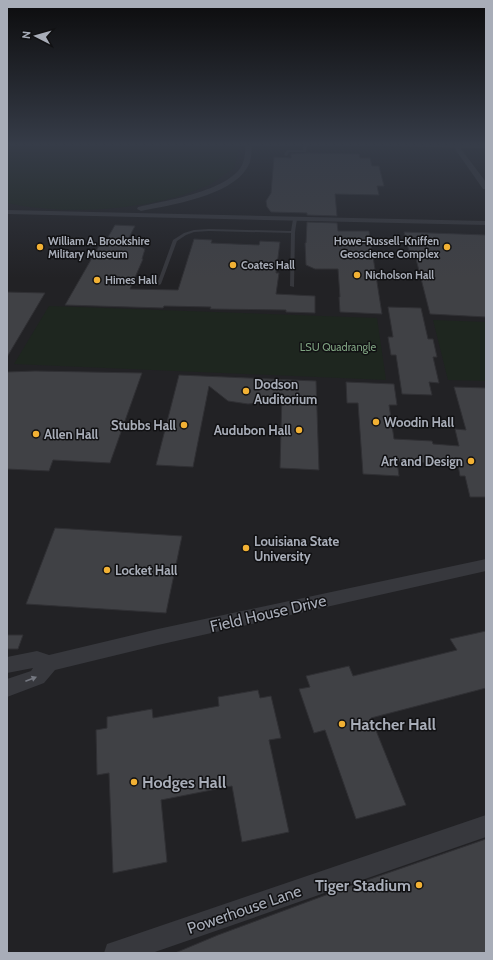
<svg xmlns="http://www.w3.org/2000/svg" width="493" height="960" font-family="Cabin,sans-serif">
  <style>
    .built { fill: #222225 }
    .green { fill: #1e261f }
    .building { fill: #404145; stroke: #303034 }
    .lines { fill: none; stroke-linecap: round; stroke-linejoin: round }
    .service { fill: #37383d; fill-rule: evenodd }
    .minor { fill: #37383d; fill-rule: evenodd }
    .tertiary { fill: #37383d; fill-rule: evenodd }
    .oneway { fill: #757881 }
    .poi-dot { fill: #f2b134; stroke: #111113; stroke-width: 1.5 }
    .labels { text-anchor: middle; stroke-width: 3; stroke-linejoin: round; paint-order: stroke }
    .far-poi-label { font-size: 11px; font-weight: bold; fill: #a8adb8; stroke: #111113; text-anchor: start }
    .far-park-label { font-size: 11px; fill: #7fa381; stroke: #111113 }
    .poi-label { font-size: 13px; font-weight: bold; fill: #a8adb8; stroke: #111113; text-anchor: start }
    .near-street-label { font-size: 16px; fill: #a8adb8; stroke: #111113 }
    .near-poi-label { font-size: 16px; font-weight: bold; fill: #a8adb8; stroke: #111113; text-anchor: start }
  </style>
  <rect width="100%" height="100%" fill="#161618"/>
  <path class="built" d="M7,144H486V953H7Z"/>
  <path class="green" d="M7,144L240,145L234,168C226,173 219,179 211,184C205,187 198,189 191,192C140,211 61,215 7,203Z
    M49,306L377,318L386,380L14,364Z
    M433,320L486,322V381L448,380Z"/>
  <path class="building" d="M307,153L359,154L360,158H370L372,166H379L384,186H377L379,195L335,194L337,216L307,215V213L271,212L267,207L266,201L271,193L274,157L291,158V154Z
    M307,222L337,223L338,231H369L382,314L340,312L339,297H340L338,269H315L306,265L305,243H306Z
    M115,225L135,226L125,245L139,246L145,249L142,259H143L130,289L178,290L194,239L212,240L211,243L259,245L260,241L280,242L276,273H279L276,294L315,296V313L286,312V310L210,309L211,307L164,306L163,308L65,305L100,244H104Z
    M404,232L486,235V317L430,314L416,259H411Z
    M7,292L45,293L7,357Z
    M388,307L421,308L428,339H433L437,357H433L439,383L429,382L432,395L402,394L396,355H391L388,337H393Z
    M35,371L142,373L110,463L53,460L49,471L7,469V372Z
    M179,375L316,381L319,470L280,468L282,393L259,403L248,404L228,401L209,386L193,467L156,465Z
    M346,382L394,384L397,405H389L394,439L432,441L433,444L459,446L455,429L466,430L454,387L486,388V497H470L465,476H460L458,465L397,461L399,476L363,474L358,403H347Z
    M55,528L182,536L166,613L26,604Z
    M486,631V688L371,718L406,805L356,819L325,730L314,733L299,689L310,687L306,676L349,666L353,676L457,650L450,639Z
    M7,635H23L18,649H7Z
    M258,690L260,698L271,696L281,738L269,740L289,832L242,842L232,786L161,800L167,862L113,873L109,773L97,775L96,730L107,728V717L152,709L153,718L219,706L218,697Z
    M486,839V953H175L218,935L350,886Z"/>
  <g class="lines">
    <path class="service" d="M303,144H307L306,152H289L287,156L284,155L287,150H303Z
      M295,218L297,219L295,232L294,287L290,286L291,233L209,231L194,232L186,235L177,241L161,284L159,285L157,284L173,240L184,233L194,230L209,229L291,231L293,219Z"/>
    <path class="minor" d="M246,144H252C251,152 252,161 247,168C230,196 171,205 141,211L137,209L138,207C164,201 229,191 242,165C245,159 245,151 246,144Z
      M456,144H462L461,149L486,182V189H483L455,149Z
      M7,210L486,221V225L7,214Z
      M486,559V571L158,645L55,670L44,683L7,697V679L31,671L33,668L7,673V657L37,651L49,655L158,629Z
      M486,815V837L152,953H104L107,944L116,941Z"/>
    <path class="tertiary" d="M365,144H486V148L369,146Z"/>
  </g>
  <defs><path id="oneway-solid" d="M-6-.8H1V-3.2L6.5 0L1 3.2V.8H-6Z"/></defs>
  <use class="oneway" href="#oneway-solid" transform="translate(31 679) rotate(-21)"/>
  <linearGradient id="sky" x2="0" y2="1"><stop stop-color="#0c0c0d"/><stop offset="0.52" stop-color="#363c48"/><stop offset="1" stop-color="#363c48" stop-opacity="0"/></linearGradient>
  <rect width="493" height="278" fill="url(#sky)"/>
  <g class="poi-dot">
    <circle cx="40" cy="247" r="4"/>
    <circle cx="447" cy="247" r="4"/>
    <circle cx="233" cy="265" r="4"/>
    <circle cx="357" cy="275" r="4"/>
    <circle cx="97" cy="280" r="4"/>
    <circle cx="246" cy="391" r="4"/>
    <circle cx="376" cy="422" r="4"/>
    <circle cx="184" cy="425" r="4"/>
    <circle cx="299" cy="430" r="4"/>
    <circle cx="36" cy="434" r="4"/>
    <circle cx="471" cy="461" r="4"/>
    <circle cx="246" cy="548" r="4"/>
    <circle cx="107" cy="570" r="4"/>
    <circle cx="342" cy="724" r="4"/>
    <circle cx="134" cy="782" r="4"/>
    <circle cx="419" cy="885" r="4"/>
  </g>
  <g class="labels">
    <g class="far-poi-label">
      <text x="48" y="245">William A. Brookshire<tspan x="48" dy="13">Military Museum</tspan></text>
      <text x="439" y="245" text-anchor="end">Howe-Russell-Kniffen<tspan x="439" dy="13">Geoscience Complex</tspan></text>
      <text x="241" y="269">Coates Hall</text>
      <text x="365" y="279">Nicholson Hall</text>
      <text x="105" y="284">Himes Hall</text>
    </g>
    <g class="far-park-label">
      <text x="338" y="351">LSU Quadrangle</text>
    </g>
    <g class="poi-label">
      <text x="254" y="389">Dodson<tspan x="254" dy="15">Auditorium</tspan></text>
      <text x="384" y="427">Woodin Hall</text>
      <text x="176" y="430" text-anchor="end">Stubbs Hall</text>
      <text x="291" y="435" text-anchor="end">Audubon Hall</text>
      <text x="44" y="439">Allen Hall</text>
      <text x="463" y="466" text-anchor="end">Art and Design</text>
      <text x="254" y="546">Louisiana State<tspan x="254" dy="15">University</tspan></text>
      <text x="115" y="575">Locket Hall</text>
    </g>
    <g class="near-street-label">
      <text transform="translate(268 613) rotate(-13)" y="6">Field House Drive</text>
      <text transform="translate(244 909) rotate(-19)" y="6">Powerhouse Lane</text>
    </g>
    <g class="near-poi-label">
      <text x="350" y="730">Hatcher Hall</text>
      <text x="142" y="788">Hodges Hall</text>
      <text x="411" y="891" text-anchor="end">Tiger Stadium</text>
    </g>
  </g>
  <rect width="493" height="960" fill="none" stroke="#a8adb8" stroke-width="16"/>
  <g transform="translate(36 36) rotate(276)" stroke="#111113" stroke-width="3" paint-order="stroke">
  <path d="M0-3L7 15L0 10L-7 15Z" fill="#a8adb8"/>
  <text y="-6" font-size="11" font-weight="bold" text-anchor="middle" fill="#a8adb8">N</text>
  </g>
</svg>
